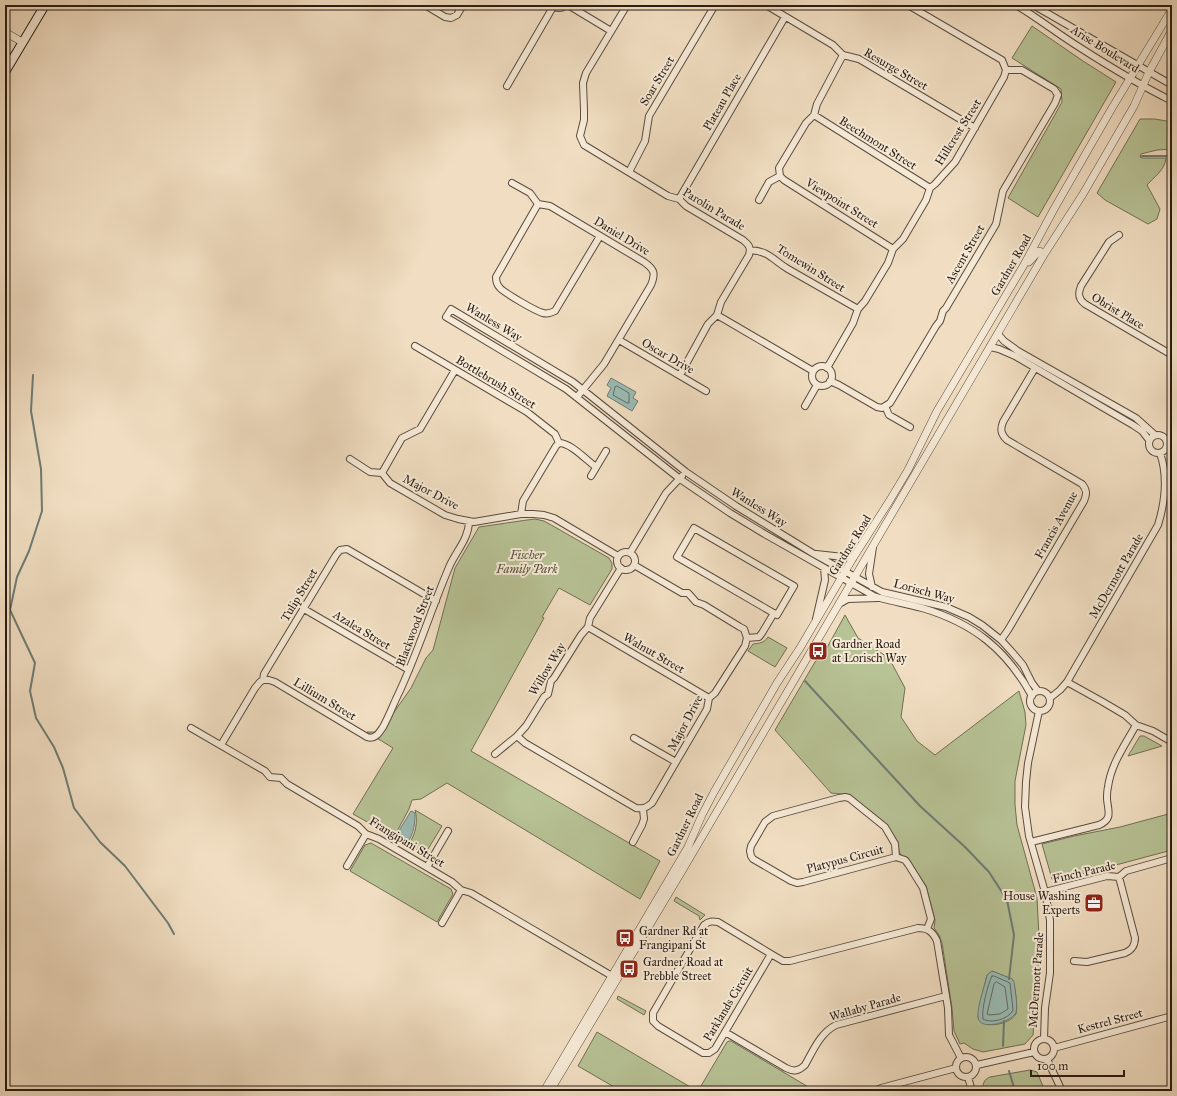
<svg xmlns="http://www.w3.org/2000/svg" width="1177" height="1096" font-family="'IM FELL Great Primer',serif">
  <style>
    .green { fill: #b7c295; stroke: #706f54; fill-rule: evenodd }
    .water { fill: #9bbcb5; stroke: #6d7c74 }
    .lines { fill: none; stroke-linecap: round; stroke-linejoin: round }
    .shore { stroke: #626c64; stroke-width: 1 }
    .stream { stroke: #6d7c74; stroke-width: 2 }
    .minor-casing { stroke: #5b4c3f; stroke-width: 8 }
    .tertiary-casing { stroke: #5b4c3f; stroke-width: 8 }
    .secondary-casing { stroke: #291c13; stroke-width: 10 }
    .minor { stroke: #f6ead7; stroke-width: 6 }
    .tertiary { stroke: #f6ead7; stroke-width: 7 }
    .secondary { stroke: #f6ead7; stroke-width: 8 }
    .labels { text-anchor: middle; stroke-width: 4; stroke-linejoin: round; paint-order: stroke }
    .street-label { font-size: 12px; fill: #291c13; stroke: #f6ead7 }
    .park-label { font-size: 12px; font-style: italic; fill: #544e3a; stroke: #f6ead7 }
    .poi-label { font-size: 12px; fill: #291c13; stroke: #f6ead7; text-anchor: start }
  </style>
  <rect width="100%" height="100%" fill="#f1dec2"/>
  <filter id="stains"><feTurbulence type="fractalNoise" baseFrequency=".005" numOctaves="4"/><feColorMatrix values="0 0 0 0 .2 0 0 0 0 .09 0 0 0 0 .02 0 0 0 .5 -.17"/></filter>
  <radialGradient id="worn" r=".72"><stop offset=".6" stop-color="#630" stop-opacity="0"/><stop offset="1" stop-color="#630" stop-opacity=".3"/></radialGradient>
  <path class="green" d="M1032,26L1083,61L1116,82L1038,217L1008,198L1062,102L1061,89L1012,58Z
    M1140,119H1155L1172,122V149L1157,150L1141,154L1140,157L1143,158H1166C1165,170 1154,177 1147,185L1160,209L1157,219L1148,224L1105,200L1097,193Z
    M535,519L544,521L553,526L609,558L612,563V569L590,605L559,588L542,617L544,618L471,751L660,861L640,899L447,783L421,799L412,800L409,809L394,837L353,814L393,748L367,732H380L411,688L426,658L433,650L455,568L479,527L527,520Z
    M845,615L858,638L889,658L905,688L901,717L917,741L935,755L1019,691L1025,712L1026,725L1015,781V805L1017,825L1037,898L1040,955L1033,1035L1025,1044L983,1052L973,1049L964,1043L960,1044L954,1031L952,1008L942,943L939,935L934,928L935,920L926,886L909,860L901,855L899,851L898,842L885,823L850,795L831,793L775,730L815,662L824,653ZM992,971L1012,979C1015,984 1018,1009 1016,1014C1010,1024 986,1029 979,1020L978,1017L980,1003L987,975Z
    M768,637L787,648L775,667L748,651L753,644C760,643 764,643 768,637Z
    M1140,736H1144L1162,746L1128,756Z
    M415,810L442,826L425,854L410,846L409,843C416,835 418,820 415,810Z
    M1172,813V850L1056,881L1052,879L1042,844L1074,836L1120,827Z
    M371,843L451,889L453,894L437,922L350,871L365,845Z
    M676,897L705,915L700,920L699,916L674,901Z
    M618,996L646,1011L644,1015L617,999Z
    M597,1032L697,1091H621L578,1066Z
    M729,1041H731L815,1091H698L727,1042Z
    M1030,1070L1037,1072L1045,1091H983C983,1084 983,1080 990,1077Z"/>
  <path class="water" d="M611,378L636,392L633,398L638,401L632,411L607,396L611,388L607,385Z
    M411,811L415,813C415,823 414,832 409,840L398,837L400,829Z
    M992,971L1012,979L1014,982C1015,989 1018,1006 1016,1012C1013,1022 979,1032 978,1017C977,1006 985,986 987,975Z"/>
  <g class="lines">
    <path class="shore" d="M617,386L629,393V403H627L613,395L615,387Z
      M992,976H994L1010,983L1013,1010C1009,1019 991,1024 983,1019C981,1011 988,983 992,976Z
      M997,982L1005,987L1008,1009L1000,1014L989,1015L987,1014L994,984Z"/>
    <path class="stream" d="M1142,156H1172
      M33,375L31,411L41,469L42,511L29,551L17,577L10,610L35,663L30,691L36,718L54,747L63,768L74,808L100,842L125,866L168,923L174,934
      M805,681L920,806L965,847L989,872L1007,900L1014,935L1009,979
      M1003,1046L1004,1021
      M1009,1071L1015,1091"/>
    <defs>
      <path id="minor" d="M425,5L445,17L451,18L457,15L463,5
        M552,5C556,9 562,9 566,5
        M568,5L611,31
        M627,5L586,73L583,83L584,110V120L580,136L584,145L668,196L679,199L686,206L743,240C749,245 751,247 749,255L721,302L717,315L708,324L680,375
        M766,5L833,45L843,55L859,59L975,128
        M1016,5C1038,18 1058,34 1079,47C1110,67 1140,85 1172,101
        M1033,5L1172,85
        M507,86L553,7
        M814,115L930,188
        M629,172L645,141L649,116L715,5
        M780,176L784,180L893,249
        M512,183L530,193L538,204L550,206L644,262C654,269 656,273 651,285L604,364L577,397
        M679,199L785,17
        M759,200L769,182L780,176L779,168L806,123L814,115L817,104L843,55
        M538,204L496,277C496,281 497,285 500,288C505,293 535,311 543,313C547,314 551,313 555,311L600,236
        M1119,235L1109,242L1081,286C1078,293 1078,299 1085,304L1172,355
        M750,250C769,251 773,260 788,269C811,282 835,296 858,309
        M717,315L813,371
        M998,334L1004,341L1018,351L1136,418L1155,435
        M619,340L706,391
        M415,346L527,412L555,434L559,443
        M990,347L999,349L1015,356L1133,425L1142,431L1149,440
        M812 376a10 10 0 1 1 20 0a10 10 0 1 1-20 0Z
        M827,368L853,323L858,309L865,301L888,263L893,249L903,239L926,200L930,188L935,184L955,162L1004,77L1006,70L1002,60L908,5
        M830,381L839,385L877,407L882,408L890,403L936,326L940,321L943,311L946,308L996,224L1003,191L1055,103L1058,95L1054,89L1022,70H1006
        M805,406L817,385
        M885,406L889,415L910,427
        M1149 444a9 9 0 1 1 18 0a9 9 0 1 1-18 0Z
        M350,459L370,472L382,473L390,483L445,515L458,519L474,522L521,514H533L544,515L554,518L618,556
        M382,473L402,438L420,429L455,370
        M591,476L606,451
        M521,514L523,501L556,446L559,443C571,443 586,460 596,467
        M694,528L794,586L777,615L677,557Z
        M617 561a9 9 0 1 1 18 0a9 9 0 1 1-18 0Z
        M630,553L666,493L682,476
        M816,554L853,558
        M872,587L869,574L873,547
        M839,604L848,599L878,598
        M304,609L409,670
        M816,619L825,580L824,568
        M588,627L709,698
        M747,638L759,637L762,633L774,613
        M1001,640L1008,630L1084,501C1087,494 1087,490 1082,484L1007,440C1001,434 1000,430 1003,422L1035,368
        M263,680H269L275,682L367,737C375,740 379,733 383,727C388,718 392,708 396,699C417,656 431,609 450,565C457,550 469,538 469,521
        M263,680L264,674L336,555L340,550L347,549L436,601
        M1067,682L1103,702L1125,715L1136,725L1153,731L1172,742
        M1030 701a10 10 0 1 1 20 0a10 10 0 1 1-20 0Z
        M1032,696C1006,649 973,623 922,608C908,604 894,602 880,598L874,596L763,533L730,513L680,479L566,389L446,317L451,309L573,382L686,472L736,506L814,554L882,592L946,607L969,617L982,625L1001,640L1012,652L1023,665L1032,683L1038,691
        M1050,698L1060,690L1067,682L1158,525C1165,502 1168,476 1160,453
        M1039,711L1028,763L1026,782L1025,807L1029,836L1045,892L1050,920V973L1045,1008L1044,1039
        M191,728L265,771L270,777L281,778L287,784L358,826L366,834L379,839L452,882L461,890L471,893L612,976
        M517,736L525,743L636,808C643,809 646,808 652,803L707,709L709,698L715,693L745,646L747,638L744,629L740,627L704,605L696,602L688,593H682L634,565
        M634,738L676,762
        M221,745L255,688L260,682L263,680
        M495,754L517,736L526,726L544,697L548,694L551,681L554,678L581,635L588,627L590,618L621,568
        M633,842L642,825L644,819L643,809
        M1031,842L1099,825C1113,819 1108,811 1107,799C1107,795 1107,791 1108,787C1111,764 1125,745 1136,725
        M896,857L803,882L797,883L791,881L753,859L751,856L750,851L751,846L765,822L773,816L839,798L845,797L849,798L885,827L895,844L896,857L905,860L908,864L923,888L931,919L927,929
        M347,866L366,834
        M427,867L448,831
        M1045,892L1107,876L1119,877L1126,871L1172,858
        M442,923L461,890
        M771,954L718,922C712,921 709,921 704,925L653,1013V1021L658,1026L703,1053H709L715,1049L771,954L783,961H790L918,928C928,928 933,932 937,941L948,1008L949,1035L961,1058
        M1074,961L1087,962L1125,953C1132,950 1135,946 1135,938L1119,877
        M725,1032L786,1068C794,1072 799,1071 805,1065C813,1051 820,1033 836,1025L946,996
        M1034 1049a10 10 0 1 1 20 0a10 10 0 1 1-20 0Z
        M1054,1048L1172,1016
        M956 1067a10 10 0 1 1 20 0a10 10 0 1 1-20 0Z
        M1047,1059L1062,1091
        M977,1065L1034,1052
        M968,1077L972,1091
        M875,1091L881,1088L956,1068"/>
      <path id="tertiary" d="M5,32L22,42
        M1029,262L1039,251L1045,253
        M544,1091L688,847L702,815L714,792L777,683L800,648L853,558L890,500L908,470L937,411L1025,263L1054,209L1112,108L1172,9
        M550,1091L682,871L1045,253L1083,194L1134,106L1149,72L1172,30"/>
      <path id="secondary" d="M5,72L45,5"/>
    </defs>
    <use href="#minor" class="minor-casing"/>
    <use href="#tertiary" class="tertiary-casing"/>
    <use href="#secondary" class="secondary-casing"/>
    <use href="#minor" class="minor"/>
    <use href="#tertiary" class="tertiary"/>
    <use href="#secondary" class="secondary"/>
  </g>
  <defs>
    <symbol id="bus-square" viewBox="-11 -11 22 22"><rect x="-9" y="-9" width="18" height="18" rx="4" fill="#8f2418" stroke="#f6ead7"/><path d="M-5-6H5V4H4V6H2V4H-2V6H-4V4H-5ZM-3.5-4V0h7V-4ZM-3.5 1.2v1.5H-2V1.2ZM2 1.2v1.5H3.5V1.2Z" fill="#fff"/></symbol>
    <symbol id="office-square" viewBox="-11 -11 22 22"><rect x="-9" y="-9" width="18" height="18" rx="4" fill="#8f2418" stroke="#f6ead7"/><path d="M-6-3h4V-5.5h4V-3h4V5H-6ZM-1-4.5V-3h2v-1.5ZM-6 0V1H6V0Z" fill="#fff"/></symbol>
  </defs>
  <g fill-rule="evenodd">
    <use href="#bus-square" x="807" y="640" width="22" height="22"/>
    <use href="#office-square" x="1083" y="892" width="22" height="22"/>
    <use href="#bus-square" x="614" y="927" width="22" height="22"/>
    <use href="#bus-square" x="618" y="958" width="22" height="22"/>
  </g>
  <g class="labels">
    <g class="street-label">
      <text transform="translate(1105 49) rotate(32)" y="4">Arise Boulevard</text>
      <text transform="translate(896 69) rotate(30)" y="4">Resurge Street</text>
      <text transform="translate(657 81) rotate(-59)" y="4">Soar Street</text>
      <text transform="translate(722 102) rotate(-60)" y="4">Plateau Place</text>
      <text transform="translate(958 132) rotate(-58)" y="4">Hillcrest Street</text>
      <text transform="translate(878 143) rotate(32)" y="4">Beechmont Street</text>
      <text transform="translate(842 203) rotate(32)" y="4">Viewpoint Street</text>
      <text transform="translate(714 209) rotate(31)" y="4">Parolin Parade</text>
      <text transform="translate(622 236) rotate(31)" y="4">Daniel Drive</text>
      <text transform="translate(965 254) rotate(-60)" y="4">Ascent Street</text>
      <text transform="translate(1011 265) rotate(-60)" y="4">Gardner Road</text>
      <text transform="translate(811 268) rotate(32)" y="4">Tomewin Street</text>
      <text transform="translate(1118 311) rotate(31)" y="4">Obrist Place</text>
      <text transform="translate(494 322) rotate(31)" y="4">Wanless Way</text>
      <text transform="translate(668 356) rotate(30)" y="4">Oscar Drive</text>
      <text transform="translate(496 382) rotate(31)" y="4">Bottlebrush Street</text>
      <text transform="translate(431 492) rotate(28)" y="4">Major Drive</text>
      <text transform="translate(759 507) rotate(32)" y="4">Wanless Way</text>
      <text transform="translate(1056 525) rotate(-61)" y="4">Francis Avenue</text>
      <text transform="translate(850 545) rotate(-58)" y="4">Gardner Road</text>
      <text transform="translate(1116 576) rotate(-60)" y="4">McDermott Parade</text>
      <text transform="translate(924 591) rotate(15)" y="4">Lorisch Way</text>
      <text transform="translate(299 595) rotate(-59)" y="4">Tulip Street</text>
      <text transform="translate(415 626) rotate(-69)" y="4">Blackwood Street</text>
      <text transform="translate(362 630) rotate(31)" y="4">Azalea Street</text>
      <text transform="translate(654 653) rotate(30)" y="4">Walnut Street</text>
      <text transform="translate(547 669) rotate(-59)" y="4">Willow Way</text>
      <text transform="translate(325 699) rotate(31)" y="4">Lillium Street</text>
      <text transform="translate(685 723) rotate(-62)" y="4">Major Drive</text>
      <text transform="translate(685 825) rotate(-64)" y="4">Gardner Road</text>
      <text transform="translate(407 842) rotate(31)" y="4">Frangipani Street</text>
      <text transform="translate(845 859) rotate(-15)" y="4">Platypus Circuit</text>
      <text transform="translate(1084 872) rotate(-13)" y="4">Finch Parade</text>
      <text transform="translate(1036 980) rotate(-86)" y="4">McDermott Parade</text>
      <text transform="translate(728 1004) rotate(-59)" y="4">Parklands Circuit</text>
      <text transform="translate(865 1007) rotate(-16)" y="4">Wallaby Parade</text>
      <text transform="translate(1110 1021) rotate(-15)" y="4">Kestrel Street</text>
    </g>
    <g class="park-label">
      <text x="527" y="559">Fischer<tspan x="527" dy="14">Family Park</tspan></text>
    </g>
    <g class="poi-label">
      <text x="832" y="648">Gardner Road<tspan x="832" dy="14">at Lorisch Way</tspan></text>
      <text x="1080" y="900" text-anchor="end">House Washing<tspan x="1080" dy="14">Experts</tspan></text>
      <text x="639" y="935">Gardner Rd at<tspan x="639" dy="14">Frangipani St</tspan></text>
      <text x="643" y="966">Gardner Road at<tspan x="643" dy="14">Prebble Street</tspan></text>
    </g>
  </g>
  <rect width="1177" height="1096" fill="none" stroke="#f1dec2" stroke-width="20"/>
  <rect x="6" y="6" width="1165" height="1084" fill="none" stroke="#291c13" stroke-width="2"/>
  <rect x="10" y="10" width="1157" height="1076" fill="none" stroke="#291c13"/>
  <path d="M1031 1070v6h93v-6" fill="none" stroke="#291c13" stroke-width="2"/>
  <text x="1037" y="1070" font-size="12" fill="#291c13" stroke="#f6ead7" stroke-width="3" paint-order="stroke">100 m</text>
  <rect width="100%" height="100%" filter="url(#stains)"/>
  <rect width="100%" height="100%" fill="url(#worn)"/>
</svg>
